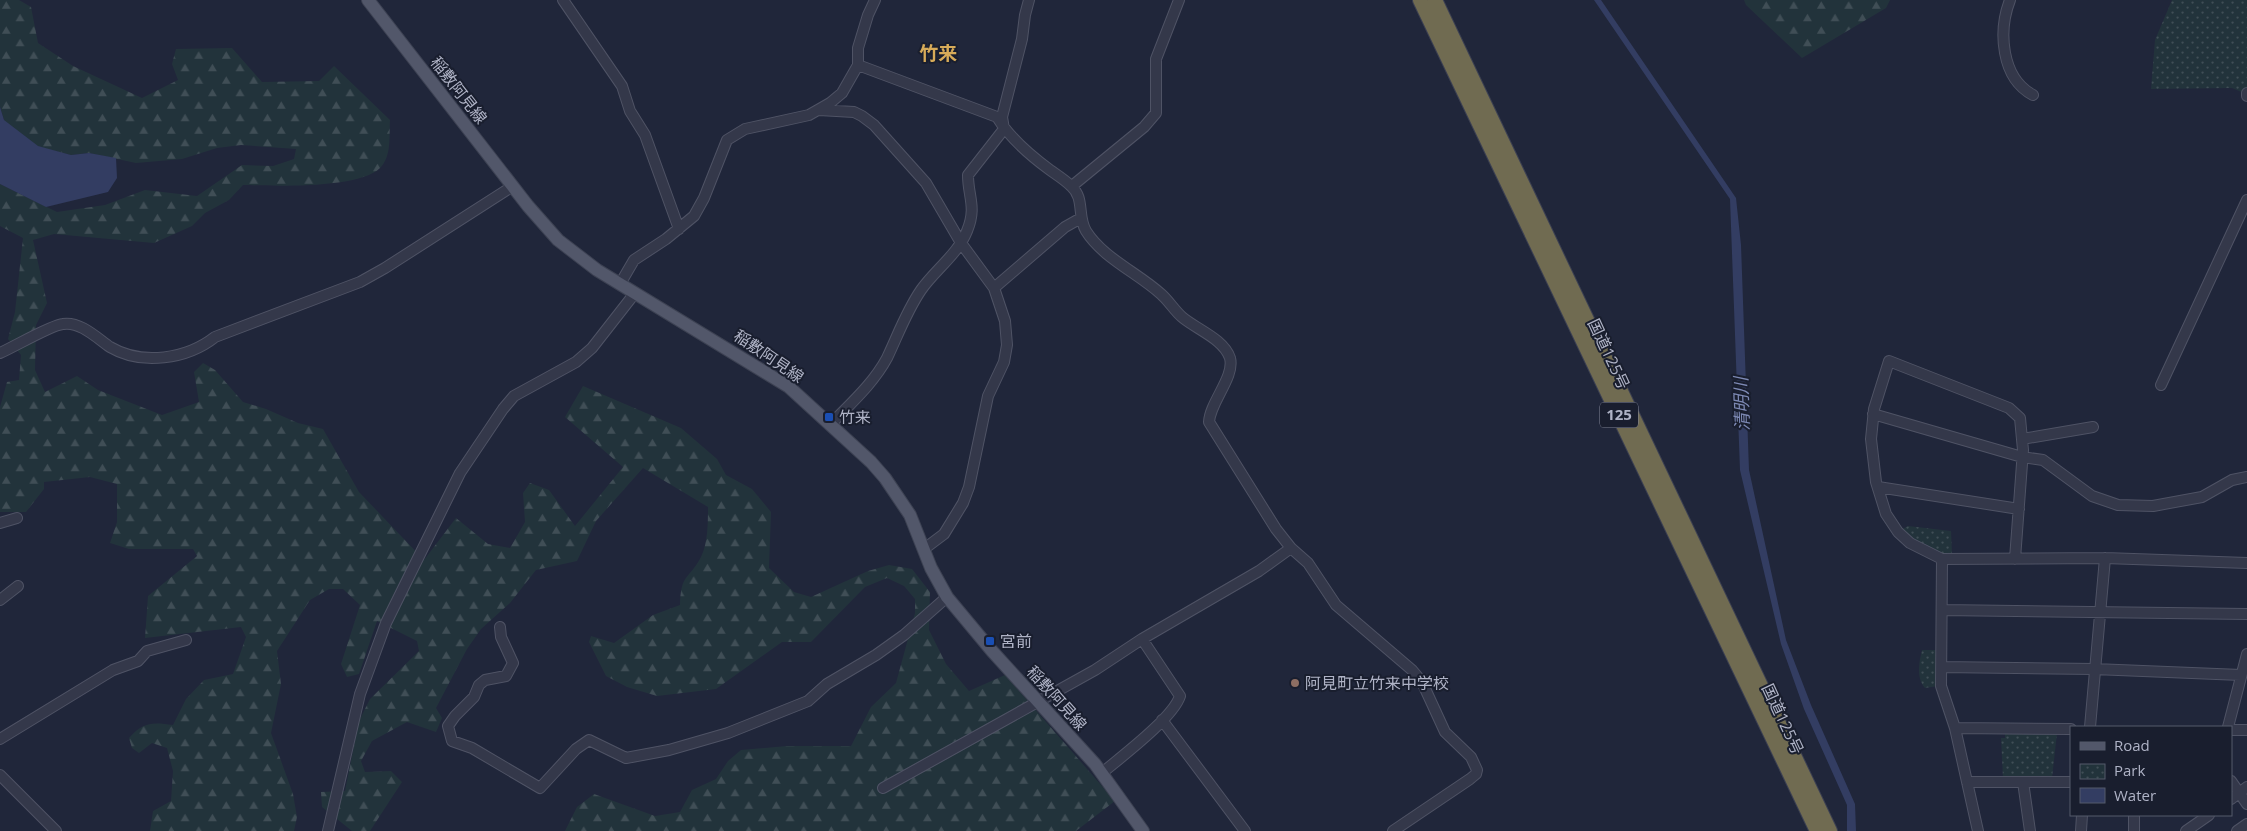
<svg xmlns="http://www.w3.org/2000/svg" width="2247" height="831" font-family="'Open Sans','Noto Sans JP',sans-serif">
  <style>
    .forest { fill: url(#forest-firs) }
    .park { fill: url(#park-dots) }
    .water { fill: #333d62 }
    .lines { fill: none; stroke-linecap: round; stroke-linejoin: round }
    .minor-casing { stroke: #4f5365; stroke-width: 12 }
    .major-casing { stroke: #3d4253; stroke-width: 14 }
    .highway-casing { stroke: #3c4052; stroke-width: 16 }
    .minor { stroke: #34384a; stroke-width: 10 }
    .major { stroke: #52576a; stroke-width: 12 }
    .highway { stroke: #706b51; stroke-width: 14 }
    .transit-dot { fill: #1a4fb4; stroke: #191e2e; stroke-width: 2 }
    .education-dot { fill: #8d6e63; stroke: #191e2e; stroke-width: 2 }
    .labels { text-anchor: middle; stroke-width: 4; stroke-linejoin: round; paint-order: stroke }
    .shield { fill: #191e2e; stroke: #828698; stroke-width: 1 }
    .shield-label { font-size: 15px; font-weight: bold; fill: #afb3c6 }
    .street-label { font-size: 16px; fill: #afb3c6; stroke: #191e2e }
    .poi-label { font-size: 16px; fill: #afb3c6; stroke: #191e2e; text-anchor: start }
    .water-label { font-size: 18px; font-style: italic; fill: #7d89b4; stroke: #191e2e }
    .quarter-label { font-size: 19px; font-weight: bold; fill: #d7ab59; stroke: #191e2e }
  </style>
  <defs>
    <pattern id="forest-firs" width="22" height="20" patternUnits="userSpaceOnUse" patternTransform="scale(1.25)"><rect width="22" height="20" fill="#22333b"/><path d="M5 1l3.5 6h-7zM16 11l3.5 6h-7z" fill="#404e56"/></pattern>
    <pattern id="park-dots" width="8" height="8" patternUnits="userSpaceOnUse" patternTransform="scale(1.25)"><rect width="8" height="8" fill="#22333b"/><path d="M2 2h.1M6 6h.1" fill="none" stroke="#404e56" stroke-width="1.8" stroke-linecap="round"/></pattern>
  </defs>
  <rect width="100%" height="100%" fill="#20263a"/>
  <path class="forest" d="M0,0H19L31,7L38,43L73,66L142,98L178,80L172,64L176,49L232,48L262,82L319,81L334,66L390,120C389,136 392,156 380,168C359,189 273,186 243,185L229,200L205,213L192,226L154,243L54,234L33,240L47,303L36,325L35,370L45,392L77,376L98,390L162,415L199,402L194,372L203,363L215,370L243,402L266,409L298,423L323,429L359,492L424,560L456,518L488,544L510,548L525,522L523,493L530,483L549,490L575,526L623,467L565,417L583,386L681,428L717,459L726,475L752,489L771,512L769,568L794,592L811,597L868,571L889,565L912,569L930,592L929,630L946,664L969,691L1005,675L1115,801L1076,831H565L577,807L594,794L655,816L680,812L692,790L716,779L728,761L741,750L787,746H851L871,707L896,683L915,613V599L904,586L887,578L865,587L811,642H782L716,689L657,696L627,687L606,676L589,642L591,636L614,643L653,615L680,605C681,573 688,581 701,557C708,543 708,522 708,507L643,468L596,521L577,561L536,570L510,603L481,629L467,649L436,708L442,718L436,732L407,722L372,741L361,761L365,772L391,771L402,782L370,831H352L322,807L321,792L345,791L359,721L370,699L419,651L417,641L377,621L359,674L347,677L341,664L360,605L343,589H329L310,600L277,651L281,684L271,733L293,794L297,817L294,831H150L153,811L171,801L173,771L167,748L152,743L139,753L132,748L129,738C143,722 152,722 173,725L186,699L204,680L233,674L246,637L241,627L145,638L148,596L197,556L193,549H129L110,543L117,522V484L90,477L44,482V489L26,512H0V407L7,382L19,380L21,355L8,339L15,312L23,238L0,226V184L57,212L105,205L145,190L197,196L242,165L273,166L294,159L296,149L241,145L217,148L182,159L136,163L89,153L71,155L35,146L5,123L0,107Z
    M1744,0H1890L1886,8L1802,58L1746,5Z"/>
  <path class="park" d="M2172,0H2247V87L2244,93L2232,88L2151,89L2155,40Z
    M1908,526L1951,531L1952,554C1934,558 1914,542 1901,530Z
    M1922,650H1936L1938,686L1925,688C1916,678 1919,662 1922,650Z
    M2005,733H2057L2052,778H2003L2001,738H2005Z"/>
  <path class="water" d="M1594,0H1601L1736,198L1741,245L1749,470L1786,640L1811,705L1855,804L1856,831H1847V805L1804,709L1781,644L1740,470L1730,199Z
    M0,107L4,120L38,146L71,155L89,153L116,158L117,178L108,192L46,207L0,184Z"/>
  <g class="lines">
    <defs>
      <path id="minor" d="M563,0L622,86L630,111L645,135L679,229
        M2010,0C1998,31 2001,78 2033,95
        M858,65L997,117C1009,137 1031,156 1050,170C1057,175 1065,180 1071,186C1085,198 1077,216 1086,231C1103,258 1138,273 1161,294C1169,301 1174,310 1182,317C1196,329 1224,339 1230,358C1235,377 1210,402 1209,422L1276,529L1291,548L1308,563L1336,605L1412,670L1422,682L1445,732L1471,757L1477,770L1476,774L1470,779L1393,831
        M2247,93V96
        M819,110L854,112L862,116L874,125L926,183L961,243L994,288L1005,321L1007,345L1004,362L988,396L969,487L963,503L944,534L924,549
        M1072,186L1144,127L1156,113V59L1179,0
        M620,284L634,260L666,239L694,216L704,198L727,140L745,129L809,115L830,103L842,93L858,65V48L868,15L875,0
        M994,288L1065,227L1081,218
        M0,353C14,347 51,325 63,324C80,321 97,338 110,347C142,366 187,359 215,337L360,282L385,268L513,186
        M2161,385L2247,200
        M1873,414L2022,457L2043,460L2092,496L2118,505L2153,506L2202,497L2232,480L2247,477
        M830,425C850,404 873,384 887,358C898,335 906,312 921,290C935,270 958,254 967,231C977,207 968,197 968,175L1004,129L1002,117L1022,39L1025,15L1029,0
        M2022,439L2093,427
        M1878,487L2019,509
        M0,523L17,518
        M1942,559L1941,686L1955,728L1978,831
        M2015,559L2023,450L2020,418L2009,408L1889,361L1874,409L1871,439L1876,482L1886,514L1898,532L1910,543L1942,559L2105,558L2247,563
        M0,600L18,586
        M1942,610L2247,614
        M500,627L501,637L513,663L506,676L485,680L479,685L474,697L455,716L448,726L452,741L472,748L540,788L576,749L589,740L626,758L669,750L728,733L808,701L827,684L876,655L904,635L947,597
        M1942,667L2094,669L2241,675
        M1162,720L1245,831
        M2090,727L2105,558
        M2228,727L2247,654
        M1955,728L2071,729
        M2231,730H2247
        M0,739L113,670L138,661L147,651L186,640
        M1102,773C1121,757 1173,718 1180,696L1142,639L1259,571L1291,548
        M0,775L56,831
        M2231,781L2247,804
        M1967,782H2071
        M2023,782L2030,831
        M883,788L1095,670L1142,639
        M2231,799L2247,787
        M328,831L360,694L386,623L460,473L503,409L514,396L576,362L592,348L635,293
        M2081,831L2082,815
        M2134,831V815
        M2186,831L2209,815
        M2237,831L2247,824"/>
      <path id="major" d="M368,0L528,206L558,240L597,270L789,387L871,462L885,478L910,515L931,568L947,597L992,651L1095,764L1143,831"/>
      <path id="highway" d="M1420,0L1817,831
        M1435,0L1830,831"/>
    </defs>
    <use href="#minor" class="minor-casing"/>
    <use href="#major" class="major-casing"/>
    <use href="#highway" class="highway-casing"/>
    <use href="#minor" class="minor"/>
    <use href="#major" class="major"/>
    <use href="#highway" class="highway"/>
  </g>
  <g class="transit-dot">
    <rect x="824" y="412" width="10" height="10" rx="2.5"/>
    <rect x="985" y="636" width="10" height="10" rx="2.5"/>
  </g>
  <circle class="education-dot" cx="1295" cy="683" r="5"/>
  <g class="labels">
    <rect class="shield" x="1600" y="402.5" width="38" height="25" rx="4"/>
    <g class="shield-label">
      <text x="1619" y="420">125</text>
    </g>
    <g class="street-label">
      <text transform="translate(459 90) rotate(52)" y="6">稲敷阿見線</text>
      <text transform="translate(1609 354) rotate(65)" y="6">国道125号</text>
      <text transform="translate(769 356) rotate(34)" y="6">稲敷阿見線</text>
      <text transform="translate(1057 698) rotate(48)" y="6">稲敷阿見線</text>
      <text transform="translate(1783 719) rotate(65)" y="6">国道125号</text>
    </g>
    <g class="poi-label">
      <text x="839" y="423">竹来</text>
      <text x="1000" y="647">宮前</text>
      <text x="1305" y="689">阿見町立竹来中学校</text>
    </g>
    <g class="water-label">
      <text transform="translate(1742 404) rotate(-92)" y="6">清明川</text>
    </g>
    <g class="quarter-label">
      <text x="938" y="60">竹来</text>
    </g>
  </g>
  <rect x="2070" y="726" width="162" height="90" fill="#191e2e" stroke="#555a6b"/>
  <rect x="2080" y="742" width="25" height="8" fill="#52576a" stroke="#555a6b"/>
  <text x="2114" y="751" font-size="15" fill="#afb3c6">Road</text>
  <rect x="2080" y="764" width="25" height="15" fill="url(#park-dots)" stroke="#555a6b"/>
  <text x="2114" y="776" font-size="15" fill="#afb3c6">Park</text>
  <rect x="2080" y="788" width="25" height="15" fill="#333d62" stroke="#555a6b"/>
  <text x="2114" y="801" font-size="15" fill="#afb3c6">Water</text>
</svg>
